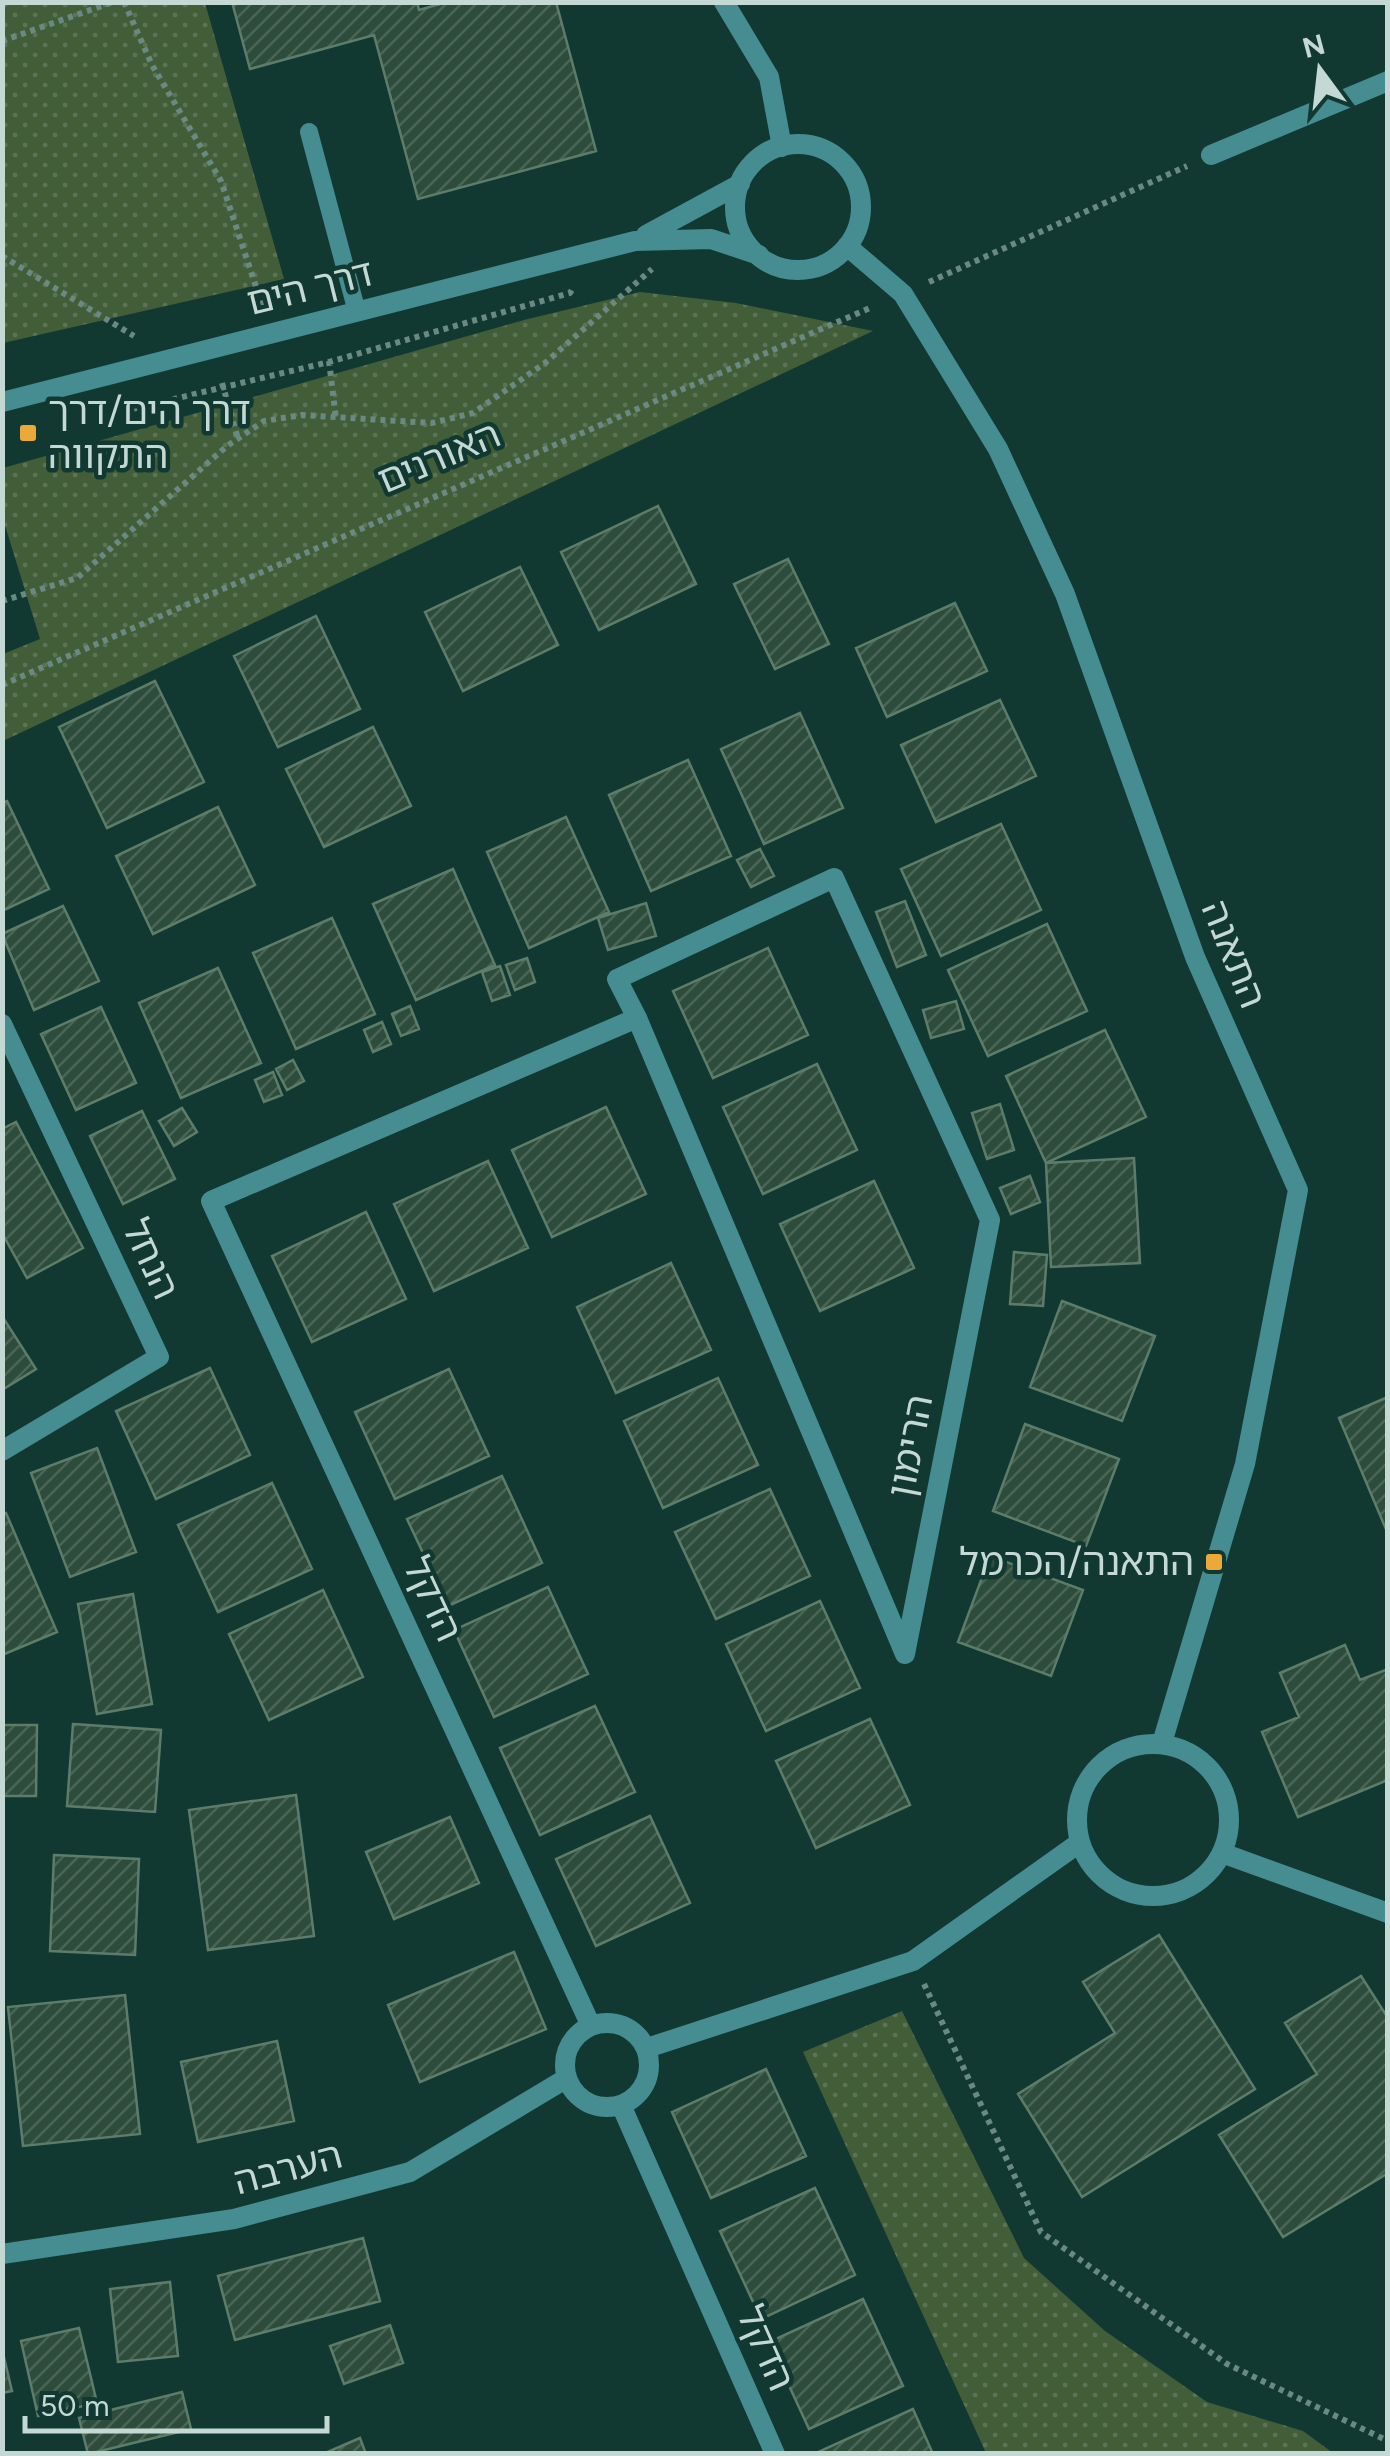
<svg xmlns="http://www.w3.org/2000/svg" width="1390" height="2456" font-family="Figtree,'Noto Sans Hebrew',sans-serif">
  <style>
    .park { fill: url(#park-dots) }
    .building { fill: url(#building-hatch); stroke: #5d7d6a; stroke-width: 2.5 }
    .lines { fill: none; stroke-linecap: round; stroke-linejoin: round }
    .path { stroke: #6b8983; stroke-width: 6; stroke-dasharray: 5 5; stroke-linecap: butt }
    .lane { stroke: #458d91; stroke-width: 18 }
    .street { stroke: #458d91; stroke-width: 20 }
    .poi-dot { fill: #eba93a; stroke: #113932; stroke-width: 4 }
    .labels { text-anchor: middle; stroke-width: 9; stroke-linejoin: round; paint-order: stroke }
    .street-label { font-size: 38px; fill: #c5d9d4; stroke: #113932 }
    .poi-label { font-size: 38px; fill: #c5d9d4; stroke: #113932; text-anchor: start }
  </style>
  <defs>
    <pattern id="park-dots" width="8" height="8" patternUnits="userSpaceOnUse" patternTransform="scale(2.5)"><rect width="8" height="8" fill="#425e39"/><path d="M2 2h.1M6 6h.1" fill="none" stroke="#5c7455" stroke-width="1.8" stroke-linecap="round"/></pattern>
    <pattern id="building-hatch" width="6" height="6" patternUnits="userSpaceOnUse" patternTransform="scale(2.5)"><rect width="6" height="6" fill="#2d4c3b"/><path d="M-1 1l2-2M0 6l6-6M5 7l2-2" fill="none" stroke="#4a6556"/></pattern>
  </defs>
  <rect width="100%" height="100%" fill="#113932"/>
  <path class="park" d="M2,3H205L284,279L3,343Z
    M640,292L736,303L873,331L3,741V654L40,639L3,519V468L524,320Z
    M902,2011L1024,2258L1105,2331L1207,2402L1303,2431L1333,2453H986L803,2052Z"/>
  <path class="building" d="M232,2H417L419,10L447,2H556L596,151L418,199L374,35L250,69Z
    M658,506L696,584L599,630L561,552Z
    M788,559L829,644L775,669L734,584Z
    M520,567L558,645L463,691L425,612Z
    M955,603L987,671L887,717L856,648Z
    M316,616L360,709L278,747L234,656Z
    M155,681L204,782L107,828L59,727Z
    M1000,700L1036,776L936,822L901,745Z
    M800,713L843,808L764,844L721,749Z
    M373,727L411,806L324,847L286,769Z
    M688,760L731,856L651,891L609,795Z
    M7,801L49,889L2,911V803Z
    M218,807L255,885L153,934L116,856Z
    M566,817L609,912L529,948L487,852Z
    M1001,824L1041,910L941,956L901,869Z
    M760,849L774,876L751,887L737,860Z
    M453,869L495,965L416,1000L373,904Z
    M905,901L926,955L897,967L876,912Z
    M646,903L656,936L608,950L598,918Z
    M63,906L99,981L34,1010L2,934Z
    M332,918L375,1014L296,1049L253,953Z
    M1047,924L1087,1011L988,1056L948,970Z
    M768,948L808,1035L713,1078L673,991Z
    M527,958L535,982L515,990L506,965Z
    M500,966L510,995L492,1001L482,972Z
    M218,968L261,1063L181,1098L139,1003Z
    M956,1001L964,1029L931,1038L923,1010Z
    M410,1006L419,1029L401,1036L392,1014Z
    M101,1007L136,1083L76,1110L41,1034Z
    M382,1022L391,1044L373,1052L364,1030Z
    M1105,1030L1146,1117L1046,1163L1006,1076Z
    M293,1060L304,1081L287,1090L276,1069Z
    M817,1064L857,1150L763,1194L723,1107Z
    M273,1072L282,1095L264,1102L255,1080Z
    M1000,1104L1014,1150L987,1159L972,1113Z
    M606,1107L646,1194L552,1237L512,1150Z
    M182,1108L197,1132L174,1146L159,1121Z
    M142,1111L175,1179L123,1204L90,1136Z
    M16,1122L83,1248L27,1278L2,1233V1129Z
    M1134,1158L1140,1263L1051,1267L1046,1163Z
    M488,1161L528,1248L434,1291L394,1204Z
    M1030,1176L1040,1202L1011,1214L1000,1188Z
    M874,1181L914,1268L820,1311L780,1224Z
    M366,1212L406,1299L312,1342L272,1256Z
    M1014,1252L1047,1255L1043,1306L1010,1304Z
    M671,1263L711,1350L616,1393L577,1307Z
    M1062,1301L1155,1336L1122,1421L1030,1387Z
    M2,1316L36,1369L2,1390Z
    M210,1368L250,1455L156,1499L116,1411Z
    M449,1369L489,1456L395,1499L355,1412Z
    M718,1378L758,1465L663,1508L624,1421Z
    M1388,1397V1534L1339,1418Z
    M1025,1424L1119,1459L1086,1546L993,1511Z
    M97,1448L136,1552L70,1577L31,1473Z
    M502,1476L542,1563L448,1606L407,1519Z
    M272,1483L312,1569L218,1612L178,1525Z
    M770,1489L810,1576L716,1619L675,1532Z
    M6,1513L57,1632L2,1655V1514Z
    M990,1556L1083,1590L1051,1676L958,1642Z
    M548,1587L588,1674L494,1717L454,1630Z
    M323,1590L363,1677L269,1720L229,1634Z
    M133,1594L152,1704L97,1714L78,1604Z
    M820,1601L860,1688L766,1731L726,1644Z
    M1345,1645L1360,1680L1388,1669V1780L1298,1817L1262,1732L1299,1717L1280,1673Z
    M595,1706L635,1792L540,1835L500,1748Z
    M870,1719L910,1805L816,1848L776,1761Z
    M73,1724L161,1730L155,1812L67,1806Z
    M2,1725H37L36,1796H2Z
    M296,1795L314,1936L208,1950L189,1810Z
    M650,1816L690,1903L596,1946L556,1859Z
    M450,1817L479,1883L394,1919L366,1852Z
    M54,1855L139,1859L135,1955L50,1951Z
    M1159,1935L1255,2089L1082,2197L1018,2094L1115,2033L1083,1982Z
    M514,1952L546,2029L420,2082L388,2005Z
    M1361,1976L1388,2018V2173L1283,2237L1219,2135L1317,2074L1285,2023Z
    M125,1995L140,2134L23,2146L8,2007Z
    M277,2041L294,2121L198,2142L181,2062Z
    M766,2069L806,2156L711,2198L672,2112Z
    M815,2188L855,2275L761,2319L720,2231Z
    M363,2238L380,2301L235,2340L218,2276Z
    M170,2282L178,2356L118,2362L110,2289Z
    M863,2299L903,2386L809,2429L769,2342Z
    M390,2325L403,2363L344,2384L330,2346Z
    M79,2328L97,2403L38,2416L21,2341Z
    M2,2349L12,2391L2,2393Z
    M182,2392L191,2429L88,2454L79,2418Z
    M913,2409L933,2454H819L818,2452Z
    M360,2438L366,2454H323Z"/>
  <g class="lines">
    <path class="path" d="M124,2L152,65L221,181L263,308
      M2,41L113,2
      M2,256L134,336
      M929,282L1187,166
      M329,361L336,419
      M222,383L238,439
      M116,402L128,410L329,362L570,293L573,288
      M2,601L77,578L227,446L264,421L302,415L432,423L473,413L545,363L652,269
      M2,685L872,307
      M924,1984L1041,2232L1227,2364L1388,2441"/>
    <path class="lane" d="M309,132L357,312"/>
    <path class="street" d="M724,2L769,77L782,147
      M735 207a63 63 0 1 1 126 0a63 63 0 1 1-126 0Z
      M1211,155L1388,81
      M646,235L740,184
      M847,246L903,294L998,449L1065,594L1195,957L1298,1190L1245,1464L1162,1743
      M2,402L635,241L711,239L759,255
      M2,1024L159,1357L2,1451
      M1077 1820a76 76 0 1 1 152 0a76 76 0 1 1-152 0Z
      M1222,1853L1388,1913
      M565 2065a42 42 0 1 1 84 0a42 42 0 1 1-84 0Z
      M591,2026L211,1201L637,1018L617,979L834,878L990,1220L905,1654L637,1018
      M647,2048L913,1961L1079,1843
      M621,2105L775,2454
      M2,2254L234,2219L410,2172L567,2078"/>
  </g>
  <g class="poi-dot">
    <rect x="18" y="423" width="20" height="20" rx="5"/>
    <rect x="1204" y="1552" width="20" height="20" rx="5"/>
  </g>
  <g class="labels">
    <g class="street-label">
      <text transform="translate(310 287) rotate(-14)" y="13">דרך הים</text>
      <text transform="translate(439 457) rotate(-23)" y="13">האורנים</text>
      <text transform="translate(1234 954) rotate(68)" y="13">התאנה</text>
      <text transform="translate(151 1259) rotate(65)" y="13">הנחל</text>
      <text transform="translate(910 1446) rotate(-79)" y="13">הרימון</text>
      <text transform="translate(433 1599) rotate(65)" y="13">הדקל</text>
      <text transform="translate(288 2168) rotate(-15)" y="13">הערבה</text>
      <text transform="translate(766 2348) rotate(66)" y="13">הדקל</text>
    </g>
    <g class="poi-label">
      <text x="48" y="424">דרך הים/דרך<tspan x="48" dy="44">התקווה</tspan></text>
      <text x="1194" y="1575" text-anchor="end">התאנה/הכרמל</text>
    </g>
  </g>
  <rect width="1390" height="2456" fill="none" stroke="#c5d9d4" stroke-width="10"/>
  <g transform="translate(1320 70) rotate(345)" stroke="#113932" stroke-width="8" paint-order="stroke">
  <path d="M0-8L18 38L0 25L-18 38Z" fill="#c5d9d4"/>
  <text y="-15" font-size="28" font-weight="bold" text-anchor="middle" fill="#c5d9d4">N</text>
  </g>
  <path d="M25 2416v15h302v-15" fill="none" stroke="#c5d9d4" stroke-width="5"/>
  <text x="40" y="2416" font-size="30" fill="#c5d9d4" stroke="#113932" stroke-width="8" paint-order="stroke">50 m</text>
</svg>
